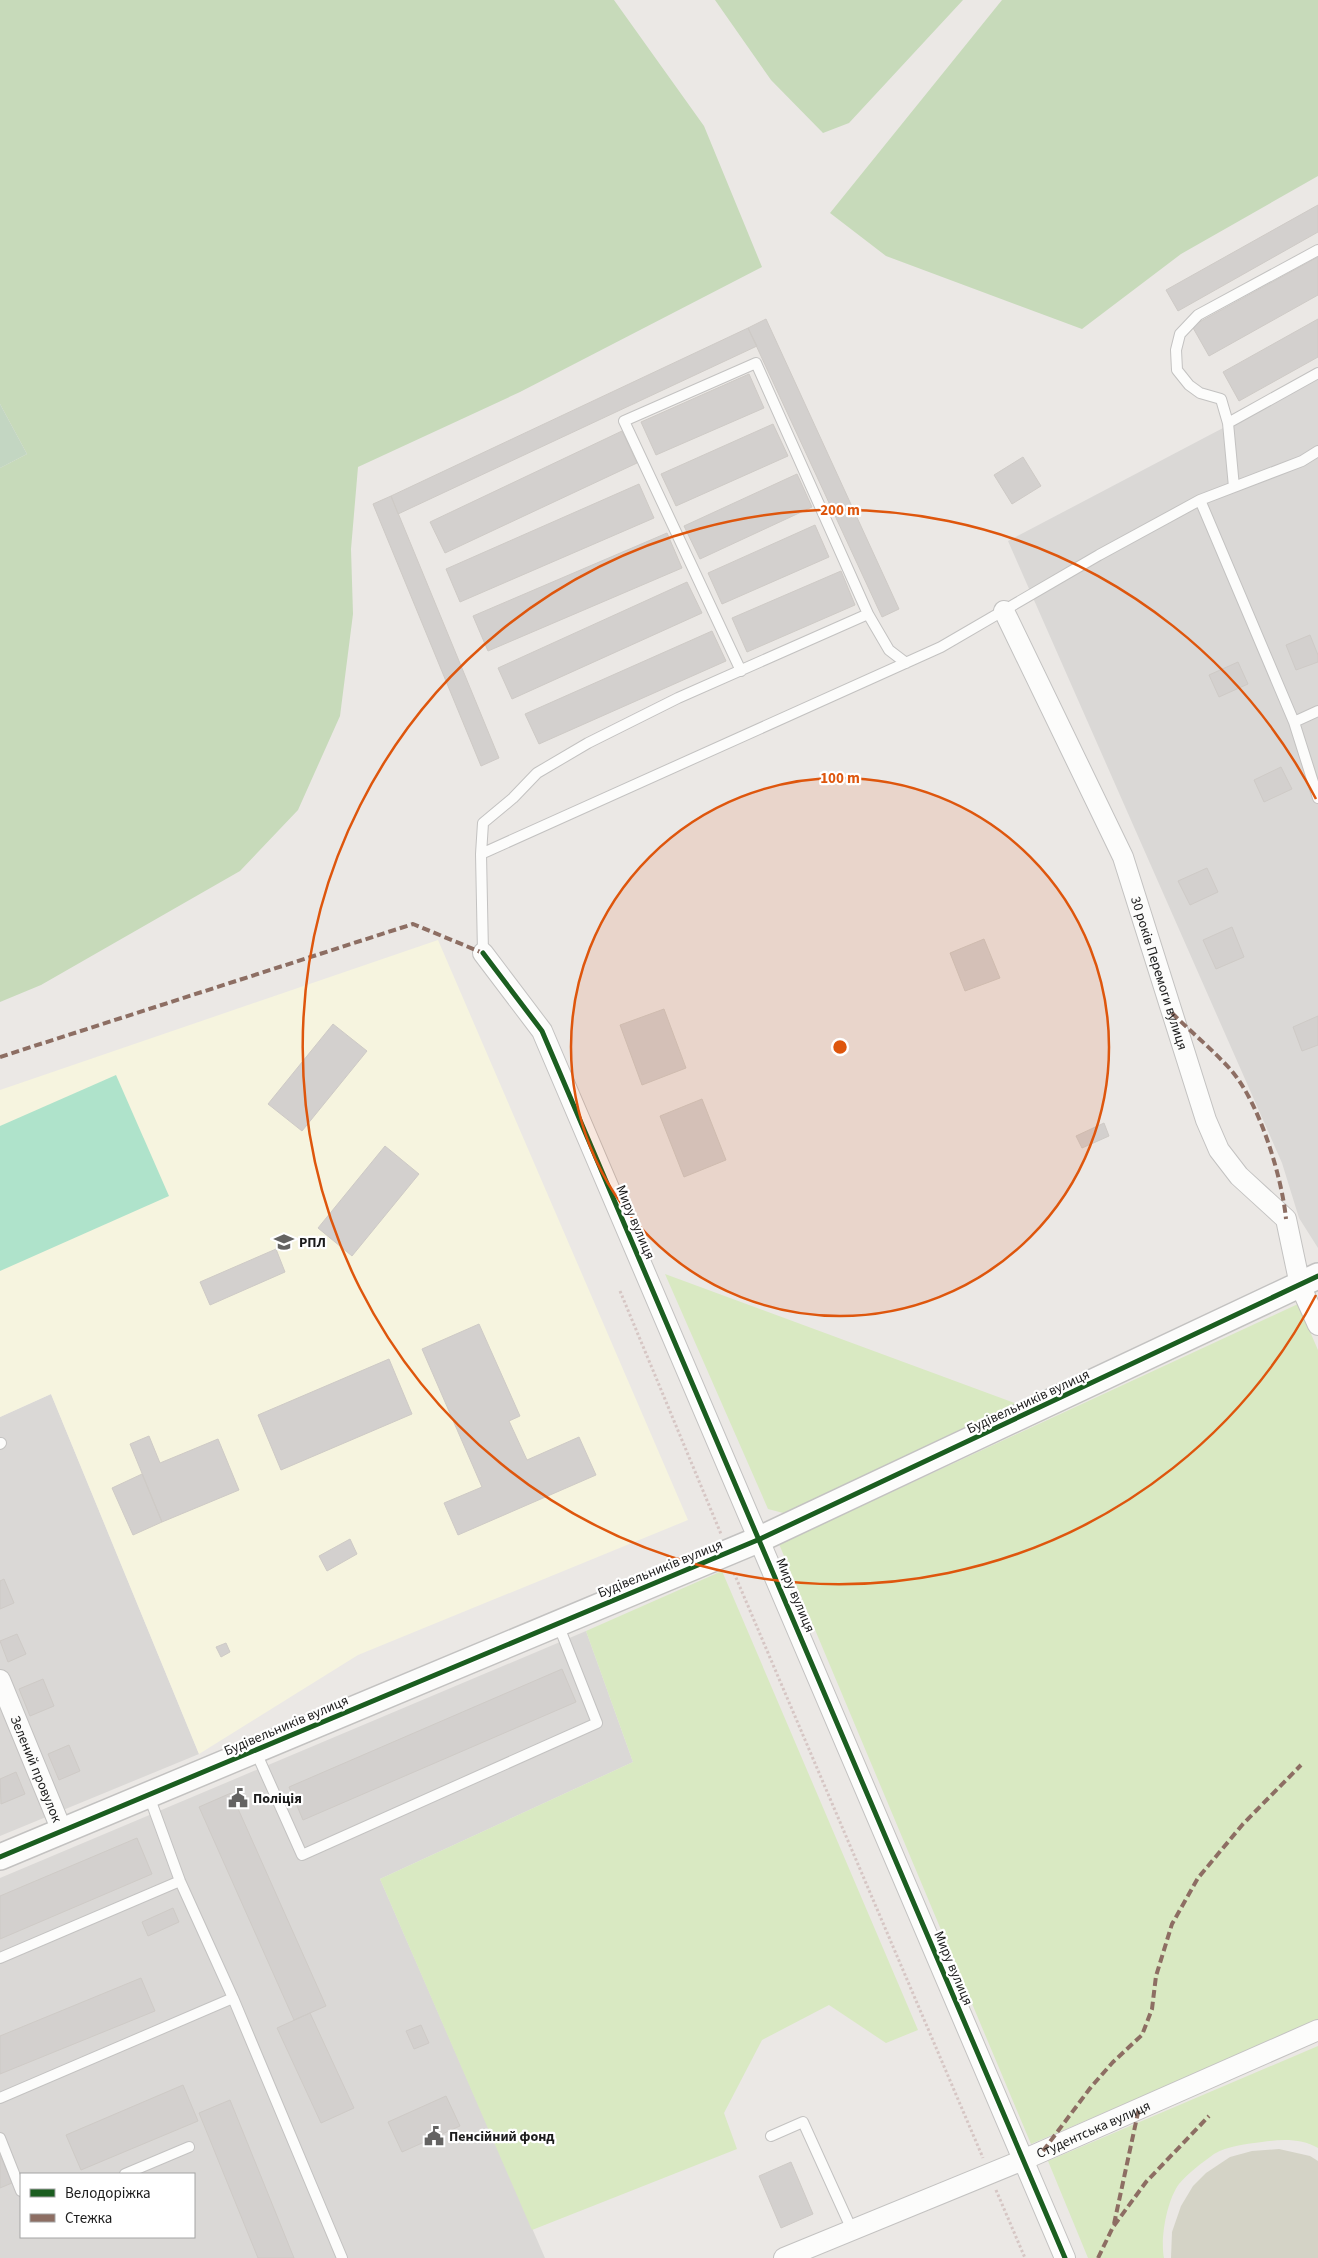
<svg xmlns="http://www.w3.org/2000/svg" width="1318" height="2258" font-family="'Source Sans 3',sans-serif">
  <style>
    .residential { fill: #dad8d6; fill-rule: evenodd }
    .education { fill: #f6f4df }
    .construction { fill: #d4d3c6 }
    .grass { fill: #d9e9c2 }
    .forest { fill: #c7daba }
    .cemetery { fill: #c3d6c2 }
    .pitch { fill: #afe3cb }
    .building { fill: #d3d0ce; stroke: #cecac6 }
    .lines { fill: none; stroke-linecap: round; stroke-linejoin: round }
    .service-casing { stroke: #c3c2c1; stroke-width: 12 }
    .minor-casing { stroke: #c3c2c1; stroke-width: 22 }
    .tertiary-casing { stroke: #c3c2c1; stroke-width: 28 }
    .path { stroke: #d6c6c4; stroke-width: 3; stroke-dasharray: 2.5 2.5; stroke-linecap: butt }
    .service { stroke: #fcfcfb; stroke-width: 10 }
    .minor { stroke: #fcfcfb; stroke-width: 20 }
    .tertiary { stroke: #fcfcfb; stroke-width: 25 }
    .quiet { stroke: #8d6e63; stroke-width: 4; stroke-dasharray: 8 4; stroke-linecap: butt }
    .cycleway-casing { stroke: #fff; stroke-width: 8 }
    .cycleway { stroke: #1b5e20; stroke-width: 5 }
    .ring { fill: none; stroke: #de560d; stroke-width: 2.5 }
    .labels { text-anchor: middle; stroke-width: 4.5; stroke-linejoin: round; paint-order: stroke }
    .street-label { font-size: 14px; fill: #1c1c1c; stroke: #fff }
    .poi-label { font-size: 14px; font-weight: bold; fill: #1c1c1c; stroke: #fff; text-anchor: start }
    .centre { fill: #de560d; stroke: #fff; stroke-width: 2.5 }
    .ring-label { font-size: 15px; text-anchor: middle; font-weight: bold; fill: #de560d; stroke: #fff; stroke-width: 4.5; stroke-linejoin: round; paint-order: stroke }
  </style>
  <rect width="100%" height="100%" fill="#ebe8e5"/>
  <path class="residential" d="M1318,378V1248L1299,1218L1282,1163L1008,541Z
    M51,1394L199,1754L0,1836V1417Z
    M586,1631L633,1762L380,1879L545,2258H0V1878ZM21,2174H194V2237H21Z"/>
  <path class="education" d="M438,940L688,1520L358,1655L199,1754L51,1394L0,1417V1090Z"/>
  <path class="construction" d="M1279,2149L1310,2156L1318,2161V2258H1171L1172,2232L1181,2206L1193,2186L1206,2173L1230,2157L1252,2151Z"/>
  <path class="grass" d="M665,1274L1020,1405L791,1515L768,1509Z
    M1298,1304L1318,1350V2021L1031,2144L779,1544Z
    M722,1571L918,2030L886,2043L829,2005L762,2040L724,2113L737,2149L532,2230L380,1879L633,1762L586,1631Z
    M1318,2046V2148C1301,2138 1281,2139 1262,2142C1247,2144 1227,2146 1214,2154C1203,2162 1187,2174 1179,2184C1167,2200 1160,2238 1164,2258H1088L1048,2161Z"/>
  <path class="forest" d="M0,0H614L704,126L762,267L520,392L358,467L351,549L353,614L340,716L298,810L240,871L41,985L0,1002V468L27,454L0,404Z
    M715,0H963L849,123L823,133L771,80Z
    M1002,0H1318V176L1181,254L1082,329L886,256L830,213Z"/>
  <path class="cemetery" d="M0,404L27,454L0,468Z"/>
  <path class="pitch" d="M116,1075L169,1196L0,1271V1126Z"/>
  <path class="building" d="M1318,205V232L1178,311L1166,290Z
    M1318,257V295L1209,356L1192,326Z
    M766,319L899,609L882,617L748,328Z
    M1318,319V357L1239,401L1223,372Z
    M748,328L757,346L398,514L391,496Z
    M749,374L764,408L656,455L641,422Z
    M773,424L788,456L676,506L661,474Z
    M622,431L637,463L445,553L430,522Z
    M1023,457L1041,486L1012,504L994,475Z
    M797,474L812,507L700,559L684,526Z
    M639,484L654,518L460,602L446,569Z
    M391,496L499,758L481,766L373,504Z
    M815,525L829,557L722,604L708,573Z
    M667,533L682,568L488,651L473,616Z
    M841,571L855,605L747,652L732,618Z
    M687,582L702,613L512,699L498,668Z
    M712,631L726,661L539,744L525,714Z
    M1310,635L1318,655V662L1296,670L1286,645Z
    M1238,662L1248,684L1219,697L1209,675Z
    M1281,767L1292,789L1264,802L1254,780Z
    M1207,868L1218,892L1190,905L1178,881Z
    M1232,927L1244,957L1216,969L1203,940Z
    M984,939L1000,978L965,991L950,953Z
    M664,1009L686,1068L642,1085L620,1025Z
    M1318,1016V1045L1302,1051L1293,1027Z
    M333,1024L367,1051L302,1131L268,1104Z
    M702,1099L726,1160L684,1177L660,1116Z
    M1104,1123L1109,1136L1082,1148L1076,1136Z
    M385,1146L419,1174L352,1256L318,1228Z
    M276,1249L285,1272L210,1305L200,1282Z
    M479,1324L520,1416L509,1421L527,1460L579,1437L596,1475L458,1535L444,1503L482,1487L422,1349Z
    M389,1359L412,1414L281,1470L258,1415Z
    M149,1436L160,1463L218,1439L239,1490L162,1522L130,1444Z
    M142,1474L162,1522L133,1535L112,1488Z
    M350,1539L357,1554L327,1571L319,1556Z
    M4,1579L14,1603L0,1609V1581Z
    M17,1634L26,1654L8,1662L0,1641Z
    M226,1643L230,1652L221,1657L216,1647Z
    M562,1669L576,1702L303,1820L289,1787Z
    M43,1679L54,1706L30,1716L19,1689Z
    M69,1745L80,1771L59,1780L48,1754Z
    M16,1772L25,1794L1,1804L0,1779Z
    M231,1793L326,2006L294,2020L199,1807Z
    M137,1838L152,1874L0,1939V1896Z
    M173,1908L179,1922L148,1936L142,1922Z
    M141,1978L155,2011L0,2074V2036Z
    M310,2013L354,2108L321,2123L277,2028Z
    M421,2025L429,2043L414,2049L406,2031Z
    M183,2085L198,2121L81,2170L66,2135Z
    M446,2096L460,2126L402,2152L388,2122Z
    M230,2100L294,2258H258L199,2113Z
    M0,2155L12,2183L0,2188Z
    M791,2162L813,2214L781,2228L759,2176Z"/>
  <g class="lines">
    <defs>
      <path id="service" d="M1228,423L1318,373
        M1234,487L1228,423L1221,399L1200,393L1189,385L1177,370L1176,350L1180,334L1198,315L1318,250
        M1200,500L1294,722L1318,711
        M868,614L889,650L906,663
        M1294,722L1318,798
        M481,854L483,823L513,798L537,773L588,743L678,698L868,614L756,363L624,421L741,671
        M483,953L481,854L941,647L1099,555L1200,500L1302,461L1318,451
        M0,1444L1,1443
        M255,1750L302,1855L597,1723L558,1624
        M149,1796L180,1881L233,1998L342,2258
        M0,1958L180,1881
        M0,2098L233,1998
        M771,2136L803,2122L852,2230
        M0,2138L21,2191
        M125,2174L189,2147"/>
      <g id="minor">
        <path id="s1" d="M1004,611L1123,857L1206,1120L1219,1150L1239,1176L1286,1219L1300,1285L1318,1325"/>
        <path d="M483,953L542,1031L1065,2258"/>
        <path id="s2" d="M0,1680L62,1831"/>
        <path id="s3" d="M784,2258L1023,2160L1318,2030"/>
      </g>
      <path id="tertiary" d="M0,1857L760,1539L1318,1276"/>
    </defs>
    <use href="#service" class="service-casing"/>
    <use href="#minor" class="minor-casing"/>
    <use href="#tertiary" class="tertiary-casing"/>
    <path class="path" d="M620,1291L721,1534
      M734,1573L983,2158
      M996,2190L1025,2258"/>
    <use href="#service" class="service"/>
    <use href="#minor" class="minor"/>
    <use href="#tertiary" class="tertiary"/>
    <path class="quiet" d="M1172,1013C1191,1032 1212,1049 1230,1069C1259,1101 1282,1177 1286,1219
      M0,1057L413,924L483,953
      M1043,2151L1091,2087L1113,2062L1142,2035L1152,2009L1156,1976L1172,1924L1198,1878L1243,1824L1301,1765
      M1114,2224L1139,2108
      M1098,2258L1113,2227L1146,2182L1209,2116"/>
    <defs>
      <path id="cycleway" d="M483,953L542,1031L1065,2258
        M0,1857L760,1539L1318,1276"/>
    </defs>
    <use href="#cycleway" class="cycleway-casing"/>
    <use href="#cycleway" class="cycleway"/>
  </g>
  <circle cx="840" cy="1047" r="269" fill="#de560d" fill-opacity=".12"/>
  <g class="ring">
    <circle cx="840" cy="1047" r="269"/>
    <path d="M1316 1295A537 537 0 1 1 1316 799"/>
  </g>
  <defs>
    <symbol id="university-bare" viewBox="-9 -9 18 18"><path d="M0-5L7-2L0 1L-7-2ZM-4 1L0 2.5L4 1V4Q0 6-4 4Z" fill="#646362" stroke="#fff" stroke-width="2.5" paint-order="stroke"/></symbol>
    <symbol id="civic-bare" viewBox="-9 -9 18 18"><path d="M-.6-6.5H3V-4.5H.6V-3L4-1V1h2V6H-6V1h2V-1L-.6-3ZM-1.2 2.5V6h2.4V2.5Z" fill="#646362" stroke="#fff" stroke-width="2.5" paint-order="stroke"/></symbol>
  </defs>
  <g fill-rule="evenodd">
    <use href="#university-bare" x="270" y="1228" width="28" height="28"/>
    <use href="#civic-bare" x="224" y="1784" width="28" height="28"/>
    <use href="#civic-bare" x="420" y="2122" width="28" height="28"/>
  </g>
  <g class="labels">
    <g class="street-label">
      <text dy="5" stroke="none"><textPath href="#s1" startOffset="395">30 років Перемоги вулиця</textPath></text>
      <text transform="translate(636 1222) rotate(67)" y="5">Миру вулиця</text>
      <text transform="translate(1028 1401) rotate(-25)" y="5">Будівельників вулиця</text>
      <text transform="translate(660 1568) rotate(-22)" y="5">Будівельників вулиця</text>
      <text transform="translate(796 1595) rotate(67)" y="5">Миру вулиця</text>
      <text transform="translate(286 1725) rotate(-23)" y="5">Будівельників вулиця</text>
      <text dy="5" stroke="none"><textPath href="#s2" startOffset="96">Зелений провулок</textPath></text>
      <text transform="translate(954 1968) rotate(67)" y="5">Миру вулиця</text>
      <text dy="5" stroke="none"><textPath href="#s3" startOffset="335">Студентська вулиця</textPath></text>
    </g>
    <g class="poi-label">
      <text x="299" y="1247">РПЛ</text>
      <text x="253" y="1803">Поліція</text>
      <text x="449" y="2141">Пенсійний фонд</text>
    </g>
  </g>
  <circle cx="840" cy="1047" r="8" class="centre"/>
  <g class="ring-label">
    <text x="840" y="515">200 m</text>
    <text x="840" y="783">100 m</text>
  </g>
  <rect x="20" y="2173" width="175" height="65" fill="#ffffff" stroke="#a4a4a4"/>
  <rect x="30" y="2189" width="25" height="8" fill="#1b5e20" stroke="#a4a4a4"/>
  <text x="65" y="2198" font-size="15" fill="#1c1c1c">Велодоріжка</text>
  <rect x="30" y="2214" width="25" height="8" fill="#8d6e63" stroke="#a4a4a4"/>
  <text x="65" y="2223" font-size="15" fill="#1c1c1c">Стежка</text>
</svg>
